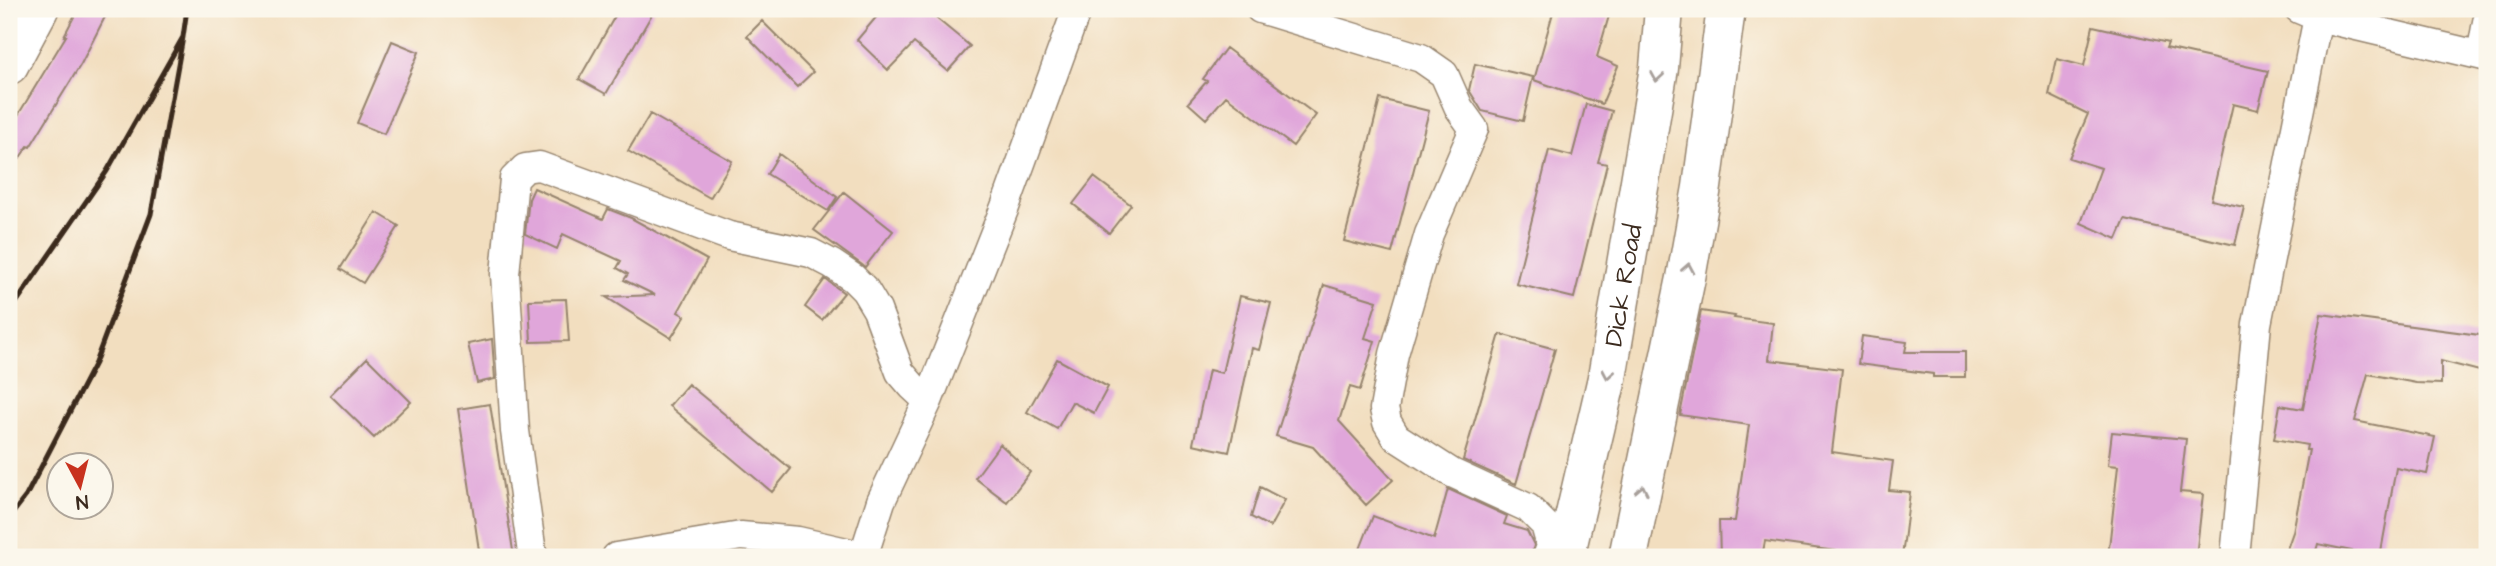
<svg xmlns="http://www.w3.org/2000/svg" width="2496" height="566" font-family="'Architects Daughter',sans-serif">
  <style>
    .building { fill: #e0a6da }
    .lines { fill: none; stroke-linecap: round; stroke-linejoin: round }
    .street-casing { stroke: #96846e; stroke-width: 31 }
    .secondary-casing { stroke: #96846e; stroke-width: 41 }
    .highway-casing { stroke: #96846e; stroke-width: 41 }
    .street { stroke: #fff; stroke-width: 28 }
    .secondary { stroke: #fff; stroke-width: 38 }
    .highway { stroke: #fff; stroke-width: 38 }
    .rail { stroke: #3b2a1e; stroke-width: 5 }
    .oneway { stroke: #a79f9a }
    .labels { text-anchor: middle; stroke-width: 5; stroke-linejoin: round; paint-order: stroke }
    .street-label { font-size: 26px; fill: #3b2a1e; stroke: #fbf7ec }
  </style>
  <rect width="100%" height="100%" fill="#fbf7ec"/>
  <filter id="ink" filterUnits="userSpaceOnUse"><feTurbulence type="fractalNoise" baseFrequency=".0143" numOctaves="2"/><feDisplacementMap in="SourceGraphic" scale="14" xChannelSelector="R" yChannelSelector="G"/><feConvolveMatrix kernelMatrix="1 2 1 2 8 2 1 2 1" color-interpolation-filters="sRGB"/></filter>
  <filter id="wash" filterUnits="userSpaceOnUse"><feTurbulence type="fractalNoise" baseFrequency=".00686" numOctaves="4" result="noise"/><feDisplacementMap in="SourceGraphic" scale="28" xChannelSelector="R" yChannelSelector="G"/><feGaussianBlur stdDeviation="1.57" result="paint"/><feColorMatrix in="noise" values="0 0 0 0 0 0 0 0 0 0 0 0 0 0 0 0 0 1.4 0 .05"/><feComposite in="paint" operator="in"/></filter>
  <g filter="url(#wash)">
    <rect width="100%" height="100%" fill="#f2debf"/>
    <g id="blocks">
      <path class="building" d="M78,9H109L81,64L30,147L28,146L9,173V130L66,36H64Z
        M619,9H655L606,94L579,79Z
        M883,9H925L970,46L948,71L914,43L888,70L857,40Z
        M1554,9H1611L1597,57L1618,66L1602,104L1534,80Z
        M762,21L813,72L797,87L747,36Z
        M2093,26L2168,43L2166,48L2268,71L2258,110L2233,104L2211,200L2244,207L2235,245L2125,220L2117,239L2081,223L2101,168L2069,158L2088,114L2049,95L2057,59L2084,66Z
        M392,41L419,52L384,134L357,123Z
        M1226,48L1316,115L1293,146L1226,96L1206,119L1188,103L1207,81L1203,79Z
        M1475,64L1533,77L1523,121L1482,111L1469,90Z
        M1380,99L1429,111L1392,253L1344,241Z
        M1586,104L1612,111L1598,162L1607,164L1574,298L1516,284L1549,150L1572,156Z
        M650,114L732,161L710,198L628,151Z
        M779,154L837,197L828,211L767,174Z
        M1094,177L1131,205L1109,233L1073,204Z
        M534,188L603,219L608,209L631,218L707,260L678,312L685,316L671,338L606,297L655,295L624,280L628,274L617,268L621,261L563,234L557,249L525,234L529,199Z
        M844,192L893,231L865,267L814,230Z
        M376,212L399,226L363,283L340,269Z
        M825,279L844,293L822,320L805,307Z
        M1324,285L1377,301L1365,338L1375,341L1360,390L1350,387L1339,421L1393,480L1366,505L1313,447L1276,436Z
        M1240,296L1271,303L1259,350L1252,348L1229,452L1193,444L1209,370L1222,373Z
        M566,299L569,341L531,342L529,300Z
        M1701,311L1735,316L1734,318L1773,323L1769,360L1842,369L1832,452L1893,461L1889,490L1910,492L1902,557H1878L1765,541L1762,557H1720L1719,521H1735L1749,425L1680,415Z
        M2321,314L2487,336V373L2441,361V384L2416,383L2368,374L2355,421L2435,437L2427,474L2396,468L2380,557L2318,544L2315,554L2287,549L2293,532L2309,450H2306L2307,445L2274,439L2280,405L2303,409Z
        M1500,334L1555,349L1516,484L1463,460Z
        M1862,336L1907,342L1905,352H1965V377H1933V374L1858,364Z
        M492,339L495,379L477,383L468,344Z
        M367,358L411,402L374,438L330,395Z
        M1057,359L1108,387L1094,413L1072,402L1057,429L1027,412Z
        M688,384L791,469L772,492L669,406Z
        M490,404L514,557H480L458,409Z
        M2112,432L2186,439L2180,492L2203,494L2196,557H2108L2118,466L2108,465Z
        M1000,444L1030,472L1007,502L975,478Z
        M1260,487L1285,500L1270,527L1251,517Z
        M1448,489L1507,516L1504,524L1527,531L1534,545L1531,557H1357L1373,516L1434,539Z"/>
    </g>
  </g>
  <g filter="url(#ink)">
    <use href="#blocks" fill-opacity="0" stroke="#96846e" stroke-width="2"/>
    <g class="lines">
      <defs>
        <path id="street" d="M1260,9L1421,58L1444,74L1459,108L1474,129L1429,234L1394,354L1384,409L1387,422L1396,437L1452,473L1528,508L1545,525L1551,546L1547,557
          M2299,9L2318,17L2487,57
          M2481,55L2487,22
          M535,557L532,553L515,431L505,274L514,179L525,168L539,166L729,236L811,253L832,264L853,278L865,290L877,310L900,372L913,387L928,401
          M616,557L741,536L798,541L864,556
          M863,557L881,501L928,401L1005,207L1077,9
          M2235,557L2257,324L2318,17"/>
        <g id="secondary">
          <path id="s1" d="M1565,557L1607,378L1659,68L1664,9"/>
          <path d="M1628,557L1686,278L1702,187L1726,9"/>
        </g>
        <path id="highway" d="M9,65L39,9"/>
      </defs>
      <use href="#street" class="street-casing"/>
      <use href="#secondary" class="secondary-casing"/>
      <use href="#highway" class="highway-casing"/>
      <use href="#street" class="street"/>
      <use href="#secondary" class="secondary"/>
      <use href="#highway" class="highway"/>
      <path class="rail" d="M9,313L107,171L183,37L187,9
        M9,518L26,496L95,363L151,214L183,37"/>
    </g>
    <defs><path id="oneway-chevron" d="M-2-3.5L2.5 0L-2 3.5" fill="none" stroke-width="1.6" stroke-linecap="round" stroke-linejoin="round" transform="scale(1.75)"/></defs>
    <g class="oneway">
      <use href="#oneway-chevron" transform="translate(1657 77) rotate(99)"/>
      <use href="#oneway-chevron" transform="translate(1688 268) rotate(-80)"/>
      <use href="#oneway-chevron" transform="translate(1608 374) rotate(100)"/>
      <use href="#oneway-chevron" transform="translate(1642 490) rotate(-78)"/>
    </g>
  </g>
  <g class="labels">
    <g class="street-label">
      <text dy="9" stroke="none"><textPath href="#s1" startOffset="278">Dick Road</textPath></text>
    </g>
  </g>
  <rect width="2496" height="566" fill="none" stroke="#fbf7ec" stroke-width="35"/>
  <g transform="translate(80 486) rotate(173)"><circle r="33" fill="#fbf7ec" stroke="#aea59a" stroke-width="2"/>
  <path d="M0-5L12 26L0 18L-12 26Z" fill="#c8321e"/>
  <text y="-10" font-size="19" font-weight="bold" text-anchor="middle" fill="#3b2a1e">N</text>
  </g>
</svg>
